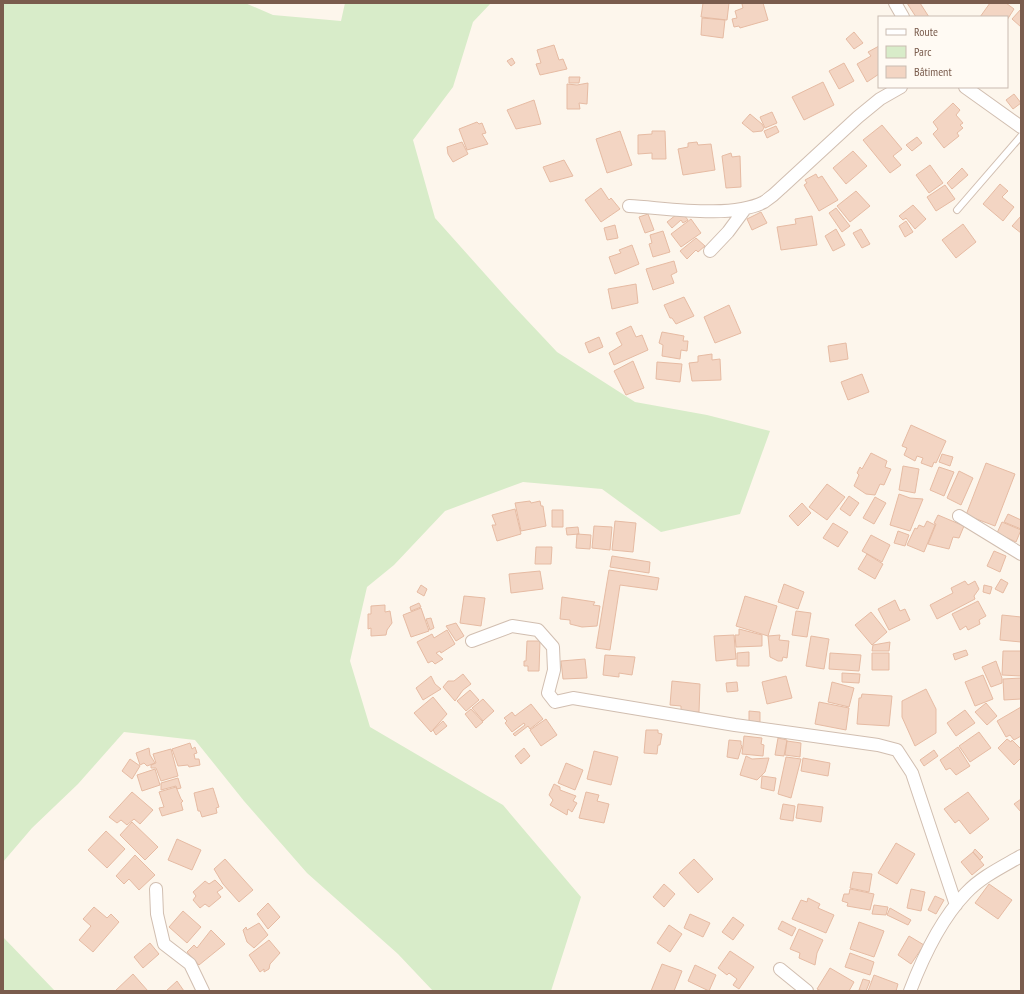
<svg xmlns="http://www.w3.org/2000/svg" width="1024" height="994" font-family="'PT Sans Narrow',sans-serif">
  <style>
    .green { fill: #d8ecc9 }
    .building { fill: #f3d5c3; stroke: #e6bba3 }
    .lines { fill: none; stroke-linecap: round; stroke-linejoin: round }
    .lane-casing { stroke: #d1beb0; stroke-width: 8 }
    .street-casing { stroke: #d1beb0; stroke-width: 14 }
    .lane { stroke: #fff; stroke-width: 6 }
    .street { stroke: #fff; stroke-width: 12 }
  </style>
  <rect width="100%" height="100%" fill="#fdf6ec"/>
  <path class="green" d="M3,3H245L273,15L341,21L345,3H491L473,22L453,87L413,140L435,218L510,302L557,352L635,402L707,415L770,431L740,514L661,532L602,489L523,482L445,511L394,565L367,587L350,661L370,727L503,805L581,897L551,991H433L398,954L307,873L244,801L195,740L124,732L78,784L32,828L3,862Z
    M3,937L55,991H3Z"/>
  <path class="building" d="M703,3H729L727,20L701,17Z
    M745,3H763L768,20L740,28L739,26L734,27L732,19L737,18L735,11L743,8L742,4Z
    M907,3H920L929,17H916Z
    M990,3H1006L1014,9L1007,20V17H980Z
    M1021,9V27L1012,19Z
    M702,18L725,20L723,38L701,35Z
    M854,32L863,43L854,49L846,39Z
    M554,45L559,60L563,59L567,69L540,75L536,64L541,63L537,50Z
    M879,46V74L867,82L857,64L871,56L868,52Z
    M512,58L515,63L511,66L507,61Z
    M844,63L854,81L839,89L829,71Z
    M569,77H580L579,83H569Z
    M823,82L834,105L804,120L792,97Z
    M588,83L587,104L579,103L580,109H567V84L577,85Z
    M1014,94L1021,103L1013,109L1006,100Z
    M534,100L541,124L516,129L507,110Z
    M953,103L960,110L956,115L963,123L960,125L963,128L957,133L959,136L944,148L933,134L938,129L933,122Z
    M772,112L777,123L765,128L760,117Z
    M750,114L762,124L764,128L762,131L753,132L742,123Z
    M477,122L479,124L482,123L486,133L482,134L488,144L467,150L459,129Z
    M882,125L902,149L893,156L901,165L890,173L863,140Z
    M776,126L779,132L767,138L764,131Z
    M620,131L632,165L607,173L596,139Z
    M652,131H665L666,159H652V153L638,154V135L652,134Z
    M917,137L922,143L912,151L906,145Z
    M462,142L468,154L453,162L448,154L447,147Z
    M697,142L698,145L711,144L715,170L683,175L678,149L688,147V143Z
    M853,151L867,166L846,184L833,168Z
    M731,153L732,157L740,156L741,187L726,188L722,156Z
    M564,160L573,176L550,182L543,167Z
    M930,165L943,183L929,193L916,175Z
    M962,168L968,175L952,189L947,183Z
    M816,174L818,178L822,176L838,200L819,211L804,185L807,183L805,180Z
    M1000,184L1008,191L1002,197L1014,207L1003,221L983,204Z
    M945,185L955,199L936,211L927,197Z
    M601,188L609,200L611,198L620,209L601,222L585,200Z
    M856,191L870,206L850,222L837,206Z
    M913,205L926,219L915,229L906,218L903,220L899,216Z
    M836,208L850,226L842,232L829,213Z
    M681,211L688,220L683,223L681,220L672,228L667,222Z
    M761,212L767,223L752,230L747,219Z
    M648,214L654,230L645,233L639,217Z
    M812,216L817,245L781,250L777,227L796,224L795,219Z
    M1021,216V233L1012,226Z
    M691,219L701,233L681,247L671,234Z
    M906,221L913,232L905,237L899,226Z
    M963,224L976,242L956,258L942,240Z
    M615,225L618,238L607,240L604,228Z
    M836,229L845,245L833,251L825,236Z
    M861,229L870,244L862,248L853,233Z
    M663,231L670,252L653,257L649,244L652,243L650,235Z
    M696,238L705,246L698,252L696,250L687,259L680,251Z
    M632,245L639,264L615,274L609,257L621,253L619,250Z
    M674,261L677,272L671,275L674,283L653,290L646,269Z
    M636,284L638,303L612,309L608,289Z
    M684,297L694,316L676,324L672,318H670L664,305Z
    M729,305L741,333L715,343L704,317Z
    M631,326L636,337L642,335L648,350L614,365L609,353L622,345L616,333Z
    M662,332L684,336L683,341H688L687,351L681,350L680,359L662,356L663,345L659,343Z
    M599,337L603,347L589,353L585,343Z
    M846,343L848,359L830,362L828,346Z
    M712,354V360L720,359L721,380L692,381L689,363L698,362V356Z
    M633,361L644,388L626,395L614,371Z
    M657,362L682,364L680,382L656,379Z
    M862,374L869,392L848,400L841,382Z
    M911,425L946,441L936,463L934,462L932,467L921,463L923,458L917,456L915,461L904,455L907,448L902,446Z
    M871,453L887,461L885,467L891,469L884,485L880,484L875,495L866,494L854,486L859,475L857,473L860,467L862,469Z
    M942,454L953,457L950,466L939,462Z
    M986,463L1015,474L995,526L966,515Z
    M903,466L919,469L915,493L899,490Z
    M939,467L954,472L944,496L930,490Z
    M959,471L973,478L961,505L947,498Z
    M827,484L845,497L827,520L809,507Z
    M899,494L910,498L923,499L910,531L890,525Z
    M849,496L859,503L850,516L840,509Z
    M875,497L886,503L874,524L863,518Z
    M530,501L531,503L540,501L541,506H543L546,526L521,531L515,503Z
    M802,503L811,513L798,526L789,516Z
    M515,509L521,534L497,541L492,525H496L492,515Z
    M552,510H563V527H552Z
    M1008,514L1021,520V529L1004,522Z
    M938,515L964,526L959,538L953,537L949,549L928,544L936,524L934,523Z
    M615,521L636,523L633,552L612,550Z
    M927,521L935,525L924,552L907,545L915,528L917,529L919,525L924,527Z
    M1002,522L1021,530L1016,542L997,533Z
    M833,523L848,532L838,547L823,538Z
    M594,526L612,527L610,550L592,548Z
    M578,527L579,534L567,535L566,528Z
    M898,531L909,535L905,546L894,543Z
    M577,534L591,535L590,549L576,548Z
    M871,535L890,545L882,562L862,551Z
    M536,547H552L551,564H535Z
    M994,551L1006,556L1000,572L987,566Z
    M867,554L883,564L875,579L858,569Z
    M612,556L650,562L649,573L610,567Z
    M609,570L659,578L657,590L620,585L610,650L596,648Z
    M540,571L543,589L511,593L509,574Z
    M1001,579L1008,583L1003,593L995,589Z
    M965,581L968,585L975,581L979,589L974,596L975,599L937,619L930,605L953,593L951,588Z
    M784,584L804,592L798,609L778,602Z
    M421,585L427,589L424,596L417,592Z
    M984,585L992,587L990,594L983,592Z
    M464,596L485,598L481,626L460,623Z
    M745,596L777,606L768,636L736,626Z
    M562,597L595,602L593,605L600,606L597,626L582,627L570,624V620L560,619Z
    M895,600L900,611L905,609L910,620L889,630L878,609Z
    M978,601L986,616L979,620L980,624L968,630L966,626L960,630L952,614Z
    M419,603L421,607L411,611L410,607Z
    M385,605V612L390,611L392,623L387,630L386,635L371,636V628L368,629V614H371V606Z
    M421,608L429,631L411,637L403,615Z
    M796,611L811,613L807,637L792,635Z
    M871,612L887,632L872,645L855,625Z
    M1002,615L1021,617V642L1000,640Z
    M431,618L434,628L430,630L426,619Z
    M456,623L464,636L456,641L446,626Z
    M739,629L762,635V646L736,647L735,635H739Z
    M447,630L455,644L441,653L440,651L436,653L443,659L435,664L432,661L428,663L417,642L432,634L434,638Z
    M734,635L736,659L716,661L714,636Z
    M780,635L779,640L789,641L787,658L783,657L782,661H778L770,657L768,636Z
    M811,636L829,639L824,669L806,666Z
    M527,641H540L539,671H528V666H524V661H526Z
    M890,642L889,651H872L873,645Z
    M966,650L968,655L955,660L953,654Z
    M1003,651H1021V676L1002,675Z
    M749,652V666H737V653Z
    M830,653L861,655L859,671L829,669Z
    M872,653H889V670H872Z
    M605,655L635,657L632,675L619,673V677L603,675Z
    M585,659L587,678L563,679L561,661Z
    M996,661L1002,678V683L991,687L982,667Z
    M842,673L860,674L859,683L842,682Z
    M463,674L471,684L463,690L455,701L443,687L448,681H454Z
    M983,675L993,699L975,706L965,682Z
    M431,676L435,684L441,689L423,700L416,688Z
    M786,676L792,698L767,704L762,682Z
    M1021,678V699L1004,700L1003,679Z
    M672,681L700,684L699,712H681V706L670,705Z
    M737,682L738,691L727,692L726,683Z
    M832,682L854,688L849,707L828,702Z
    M926,689L936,709V733L915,746L902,717V701Z
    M470,690L479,700L466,711L457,701Z
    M862,694L892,696L889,726L857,724L859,698H861Z
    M433,697L447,714L431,732L414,713Z
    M483,699L494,711L483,721L472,708Z
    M819,702L849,708L846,730L815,724Z
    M986,703L997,716L987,725L975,712Z
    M531,704L543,719L530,729L528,726L515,736L513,734L525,725L524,723L512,732L505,723L507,721L504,718L512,712L515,716Z
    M1021,707V736L1014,740L1010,735L1006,737L997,721Z
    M471,709L483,722L476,728L465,714Z
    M965,710L975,723L956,736L947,723Z
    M749,711L760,712V722L749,721Z
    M546,719L557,735L541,746L530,730Z
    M443,721L447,726L436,735L433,730Z
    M646,730H658V733L662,734L660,745H658L657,754L644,753Z
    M979,732L991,748L970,762L959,746Z
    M744,736L762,738L761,744L764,745L763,756L742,754Z
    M778,738L787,740L784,756L775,755Z
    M1007,739L1011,742L1012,740L1021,749V758L1014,765L998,748Z
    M729,740L741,741V745L742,746L738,759L727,757Z
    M787,741L801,743L800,757L785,755Z
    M190,743L192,749L195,747L197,753L194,754L195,759H199L200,765L189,767L188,765L178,766L172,749Z
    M958,747L970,766L956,775L950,768L946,770L940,760Z
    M149,748L150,755L155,763L147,766L144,763L140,765L136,753Z
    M524,748L530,756L521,764L515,756Z
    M171,749L178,776L161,781L156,768H151V765L156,763L153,754Z
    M934,750L938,756L924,766L920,760Z
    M594,751L618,757L611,785L587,779Z
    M746,756L752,759L769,758L765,772L757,780L740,775Z
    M786,757L801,759L791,798L778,794Z
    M803,758L830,763L828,776L801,771Z
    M130,759L140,766L132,779L122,771Z
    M566,763L583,770L575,790L558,783Z
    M155,769L160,785L142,791L137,775Z
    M762,776L776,778L774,791L761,788Z
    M178,778L181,788L177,789L176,786L161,790V783Z
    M554,784L560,787V790L576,796L573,801L577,803L572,812L568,809L567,815L550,805L553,800L549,795Z
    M176,787L181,799L183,801L181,803L183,810L162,816L159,808L164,807L159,792Z
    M213,788L219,807L216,808L217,813L202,817L200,811H198L194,793Z
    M132,792L153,810L140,824L134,819L127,825L121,820L117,823L109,817Z
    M586,792L599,795L597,801L609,804L604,823L579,818Z
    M968,792L989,819L970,834L959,820L955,823L944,809Z
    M1021,799V812L1014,804Z
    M783,804L795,806L793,821L780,819Z
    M798,804L823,807L821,822L796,818Z
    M132,822L158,847L145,860L120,835Z
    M106,831L125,849L107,868L88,850Z
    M177,839L201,850L192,870L168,860Z
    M896,843L915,854L897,884L878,873Z
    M975,849L983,857L980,860L973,852Z
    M973,852L984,865L972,875L961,862Z
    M135,855L155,875L139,890L129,879L124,884L116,876Z
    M225,859L253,890L239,902L223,884L214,869Z
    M694,859L713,879L698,893L679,873Z
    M853,872L872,874L869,892L850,888Z
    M215,880L223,888L217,892L221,897L209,907L205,904L200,908L193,900L196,896L193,892L205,881L209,884Z
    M664,884L675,894L664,907L653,897Z
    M989,884L1012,900L998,919L975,903Z
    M850,889L874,894L870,910L847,906L848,903L842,901L844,894H849Z
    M911,889L925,892L921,911L907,908Z
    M935,896L944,900L936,914L928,910Z
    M808,898L820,904L818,908L834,915L826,933L792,919L801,900L807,902Z
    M268,903L280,917L268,929L257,914Z
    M874,905L888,907L886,915L872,914Z
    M94,907L107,918L111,914L119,922L93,952L79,940L91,926L83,919Z
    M890,908L911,920L908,925L887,915Z
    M183,911L201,927L187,943L169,927Z
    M690,914L710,923L703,937L684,928Z
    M733,917L744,925L733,940L722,932Z
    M782,921L796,928L792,936L778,929Z
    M859,922L884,931L874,957L850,949Z
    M259,923L268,935L254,948L247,942L243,930L246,927L247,930Z
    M669,925L682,934L670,952L657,943Z
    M799,929L823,940L817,953L815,965L799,958L800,953L790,949Z
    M211,930L225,944L199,965L187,952L194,945L197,948Z
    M909,936L924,945L911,964L898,955Z
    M269,940L280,953L270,964L269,969L264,972V969L260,972L249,955Z
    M150,943L159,954L143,968L134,957Z
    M730,951L754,967L739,989L733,985L737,979L729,973L727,975L718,968Z
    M850,953L874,962L870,975L845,967Z
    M662,964L682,971L674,991H651Z
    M695,965L716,975L709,991L688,981Z
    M830,968L854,982L849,991H821L817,989Z
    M133,974L148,991H115Z
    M874,975L898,984L896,991H868Z
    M863,979L870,981L866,991L859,990Z
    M177,981L184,991H166Z"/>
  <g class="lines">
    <defs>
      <path id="lane" d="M957,210L1021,136"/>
      <path id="street" d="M895,3L903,17
        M965,87L1021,127
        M629,206C667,208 730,219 764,202C770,198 776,193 781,188L858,117L880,99L901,87
        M710,251L728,232L745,209
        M959,516L1021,554
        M472,641L512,626L538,630L553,647L554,670L548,693L555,702L573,698L735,725L878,745L897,750L912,773L956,905
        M156,889L157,914L164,944L190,964L203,991
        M780,969L807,991
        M910,991C923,957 940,920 966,893C981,877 1002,867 1021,856"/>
    </defs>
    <use href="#lane" class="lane-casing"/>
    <use href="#street" class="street-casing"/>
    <use href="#lane" class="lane"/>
    <use href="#street" class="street"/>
  </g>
  <rect width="1024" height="994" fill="none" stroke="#7a5c4d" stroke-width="8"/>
  <rect x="878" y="16" width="130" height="72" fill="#fffaf3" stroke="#cabbb1"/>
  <rect x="886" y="29" width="20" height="6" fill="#ffffff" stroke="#cabbb1"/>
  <text x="914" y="36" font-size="12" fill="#7a5c4d">Route</text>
  <rect x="886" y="46" width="20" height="12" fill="#d8ecc9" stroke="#cabbb1"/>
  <text x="914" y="56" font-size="12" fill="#7a5c4d">Parc</text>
  <rect x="886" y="66" width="20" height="12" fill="#f3d5c3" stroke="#cabbb1"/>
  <text x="914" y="76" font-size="12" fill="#7a5c4d">Bâtiment</text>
</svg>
